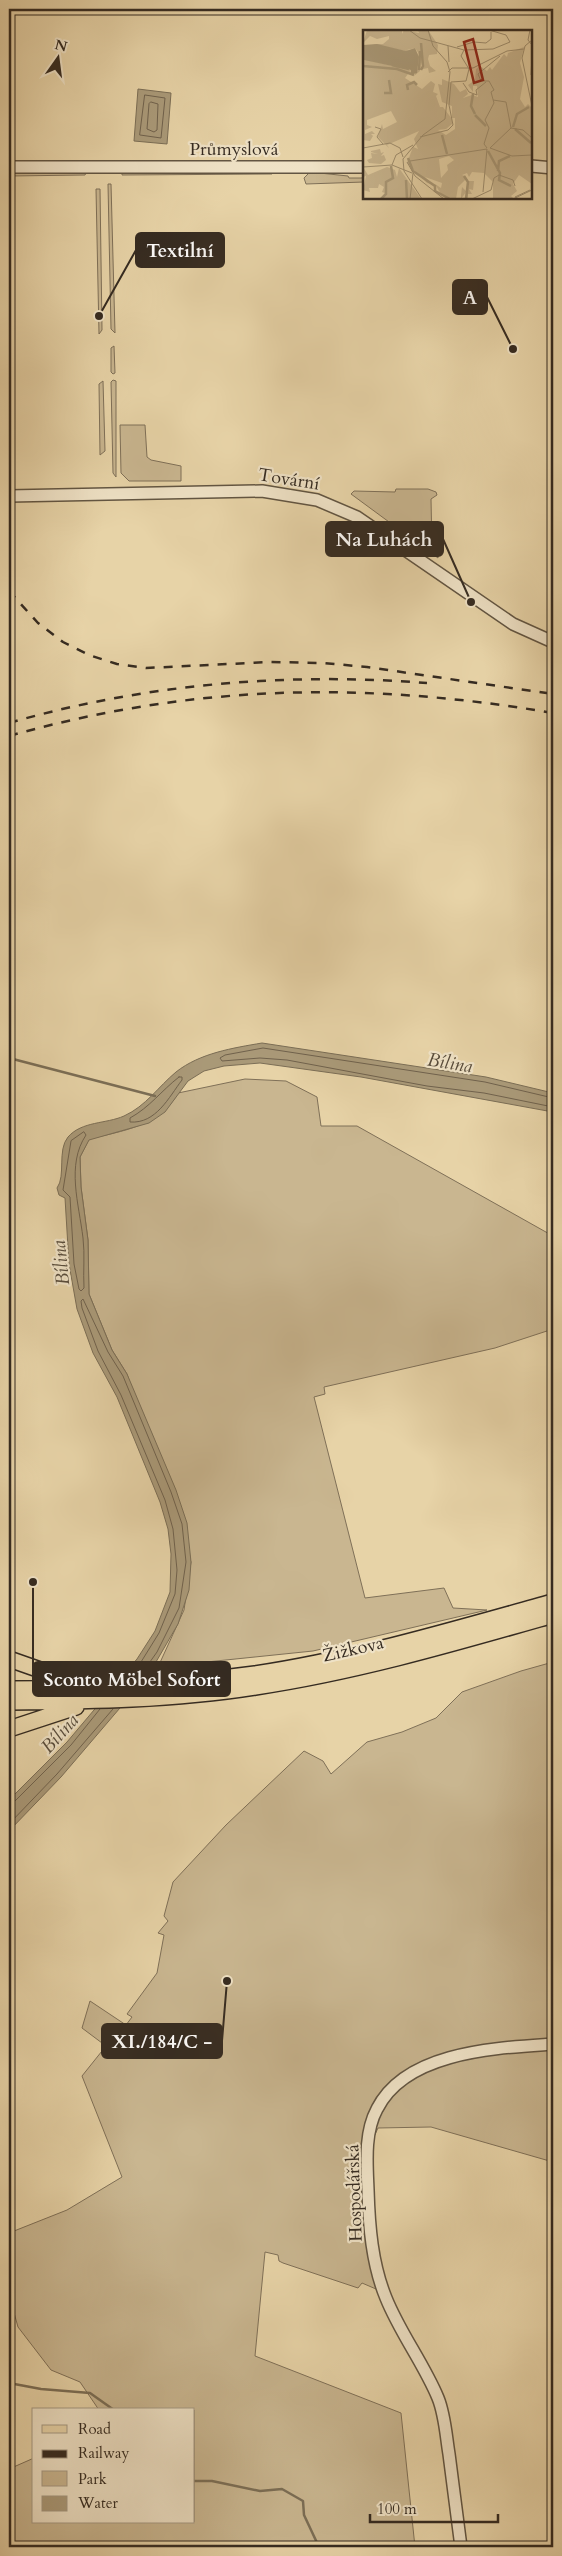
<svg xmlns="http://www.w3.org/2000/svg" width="562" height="2556" font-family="Cardo,serif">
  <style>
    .green { fill: #c9b690; stroke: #7f7058 }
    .water { fill: #aa9a79; stroke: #7b6e56 }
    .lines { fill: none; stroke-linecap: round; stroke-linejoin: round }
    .shore { stroke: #70624d; stroke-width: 1 }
    .stream { stroke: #7b6e56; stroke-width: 2.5 }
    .minor-casing { stroke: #625542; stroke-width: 14 }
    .major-casing { stroke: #352b21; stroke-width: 18 }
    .minor { stroke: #efe2c6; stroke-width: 11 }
    .major { stroke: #e7d3a7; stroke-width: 15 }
    .rail { stroke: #352b21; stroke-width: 2.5; stroke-dasharray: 9 9; stroke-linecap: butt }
    .labels { text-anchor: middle; stroke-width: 4.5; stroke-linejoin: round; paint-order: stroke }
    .street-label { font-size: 18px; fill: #352b21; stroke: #efe2c6 }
    .water-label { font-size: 19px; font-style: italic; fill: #584c3b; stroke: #efe2c6 }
    .inset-river { fill: none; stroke: #aa9a79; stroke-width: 2.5 }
    .inset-road { fill: none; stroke: #a09071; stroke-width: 1 }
    .view { fill: #8f2418; fill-opacity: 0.15; stroke: #8f2418; stroke-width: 2.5 }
    .inset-edge { fill: none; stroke: #352b21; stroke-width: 2.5 }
    .leader { fill: none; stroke: #352b21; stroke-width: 2 }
    .callout-dot { fill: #352b21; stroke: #efe2c6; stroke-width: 2 }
    .callout { fill: #352b21; stroke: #352b21; stroke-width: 2 }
    .callout-label { font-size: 19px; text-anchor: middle; font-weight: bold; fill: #fff }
  </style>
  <rect width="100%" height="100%" fill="#e7d3a7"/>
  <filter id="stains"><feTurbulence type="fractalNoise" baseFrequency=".004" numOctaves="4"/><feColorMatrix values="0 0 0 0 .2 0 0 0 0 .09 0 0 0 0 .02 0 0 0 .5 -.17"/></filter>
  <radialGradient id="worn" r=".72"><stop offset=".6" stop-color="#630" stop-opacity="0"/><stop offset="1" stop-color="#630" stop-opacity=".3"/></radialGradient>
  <path class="green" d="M122,172H272V174L122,175Z
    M310,172L348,176L349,178H362L364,175V182L306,184L304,178Z
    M9,173H86L85,175L9,176Z
    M108,184H111L115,333L111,329Z
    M96,189H100L102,330L99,334Z
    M114,346L115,373L113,374L111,372V348Z
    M113,380L116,381V477L113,473L111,382Z
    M103,381L105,451L100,455L99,384Z
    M120,425H145L147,457L151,460L181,466V481H129L121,473Z
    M396,489H428L436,492L437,495L431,499L432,548L438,553V558L351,494L354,491L395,492Z
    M245,1079L286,1081L317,1097L321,1126H357L553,1236V1329L495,1348L324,1387L325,1394L314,1397L365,1598L444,1588L453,1608L487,1610L313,1651L158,1667L184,1610L191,1562L127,1374L112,1350L89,1294L88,1240L81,1187L80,1157L89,1139C122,1131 160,1126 178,1093Z
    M553,1662V2162L431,2127L378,2128L352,2184L362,2192L367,2251L376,2289L362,2283L358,2288L283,2263L279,2261L278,2255L265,2252L255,2356L401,2413L415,2547H9V2469L34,2458V2522H194V2410H99L80,2382L51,2370L18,2327L9,2295V2233L67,2210L122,2177L82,2076L106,2046L82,2028L90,2001L126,2025L132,2017L127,2014L157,1973L164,1935L158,1933L168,1921L164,1916L173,1882L226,1825L304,1751L323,1761L331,1774L367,1742L402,1732L436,1718L462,1692L521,1671Z"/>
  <path class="water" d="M138,89L171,93L167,144L134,141Z
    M262,1043L486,1077L553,1093V1112L361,1077L260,1063L224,1066L204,1071L188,1081L165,1112L149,1123L89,1140L80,1157L81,1187L88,1240L89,1294L112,1350L127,1374L176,1490L187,1523L191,1562L189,1590L178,1624L149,1674L61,1777L9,1831V1800L67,1742L137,1659L155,1631L170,1592L171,1554L168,1529L160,1502L117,1397L93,1353L77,1309L69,1264L65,1198L59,1195L57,1188C66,1176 57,1150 68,1137C82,1121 106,1124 124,1116C146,1106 158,1087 176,1072C200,1053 233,1048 262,1043Z"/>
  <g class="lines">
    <path class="shore" d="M145,95L165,98L161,138L140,135Z
      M151,102L158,104L157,130L154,132L147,129L149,104Z
      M179,1077H182V1080C169,1097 156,1124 130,1122V1118C150,1107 161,1091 179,1077Z
      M553,1098L485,1082L263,1048L225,1055L220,1058L222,1061L260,1058L287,1060L427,1086L484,1093L553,1107
      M84,1132L86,1135C66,1165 79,1204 83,1238C85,1254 83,1272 84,1288L81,1291L79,1289L74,1264L70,1197L63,1190L71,1141Z
      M128,1677L141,1662L159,1633L175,1594L177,1570L173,1529L165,1500L121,1395L98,1351L82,1308L81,1301L83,1299L108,1352L123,1376L171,1492L182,1524L186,1562L179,1608L157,1652L140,1676
      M9,1803L14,1802L71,1745L100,1709
      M9,1824L57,1774L113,1709"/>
    <path class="stream" d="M9,1058L155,1096
      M9,2383L41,2389L90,2393L114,2410
      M194,2481H212L260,2491L282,2489L303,2501L304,2515L319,2547"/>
    <defs>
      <path id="minor" d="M531,166L553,168
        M9,167H364
        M9,496L262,491L317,500L357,517L513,624L553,642
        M461,2547C457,2516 453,2485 449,2454C446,2436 445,2415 438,2398C424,2364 400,2333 386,2298C372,2264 369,2226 368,2190C367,2164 364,2133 377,2109C406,2051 497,2048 553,2044"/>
      <path id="major" d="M9,1659L46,1672L86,1682
        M9,1689C91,1689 173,1685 255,1674C356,1659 455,1629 553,1602
        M9,1702C91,1701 173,1700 255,1687C356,1672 455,1643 553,1615
        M9,1729L76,1707"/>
    </defs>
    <use href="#minor" class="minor-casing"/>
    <use href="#major" class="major-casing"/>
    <use href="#minor" class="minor"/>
    <use href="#major" class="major"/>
    <path class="rail" d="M9,591L38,623L63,642L89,655L117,664L146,668L270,662L323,663L367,667L553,694
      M9,723C144,684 287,672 427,683
      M9,736C193,684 365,681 553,713"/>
  </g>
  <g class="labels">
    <g class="street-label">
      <text x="234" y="155">Průmyslová</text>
      <text transform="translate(289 479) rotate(9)" y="6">Tovární</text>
      <text transform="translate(353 1649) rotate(-13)" y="6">Žižkova</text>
      <text transform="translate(354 2193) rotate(-92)" y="6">Hospodářská</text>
    </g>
    <g class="water-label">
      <text transform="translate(450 1062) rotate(9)" y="7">Bílina</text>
      <text transform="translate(60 1263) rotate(-96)" y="7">Bílina</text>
      <text transform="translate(59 1733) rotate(-48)" y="7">Bílina</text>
    </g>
  </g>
  <g transform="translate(363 30)">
    <rect width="169" height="169" fill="#e7d3a7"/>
    <path d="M4,0H39V4L41,0L56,3L55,0H65L75,15L74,24L66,25L65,29L67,36L73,41L66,43L65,38L60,39L58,32L57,41L51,46L57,32V24L51,23L56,24L52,18L44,20L47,22L9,14H20L26,9V6L14,9L7,6L0,13ZM161,17L157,33L161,47L157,69L162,77L165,74L169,78V154L156,145L150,154L154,161L148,166L150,168L130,169V152L121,143L109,142L106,147L104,143L99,145L102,146L105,150V154L104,163L106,151H111L110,160L106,159L109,164H105V169L103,162L98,169V165L99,157L104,162V148L95,157L93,169L79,166L72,154L78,158L79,153L62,147L69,154L64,153L44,133L50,117L55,119L51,109L56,101L24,115L26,118L15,107L19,94L20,99L34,92L28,81L4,90V95L9,97L2,100V104L9,101L12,104H8L10,106L7,111L0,110V29L48,40L42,48L59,59L68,51L72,54L70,62L75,64L73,66L77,77H80L89,89V94L83,99L75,100L83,105L92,99V88H89V76L79,72L75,54L79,55V49L91,54L97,62L103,59L105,64L100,68L109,65L115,67L114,56H110V62L105,55L112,50L113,39L117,36L124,41L127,37L129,40L141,24L144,27L145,23ZM86,126L91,130L84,135L85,140L78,148L76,129ZM17,119L18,123L21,122L18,126L21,125L23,130L18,134L6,133L4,130L9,128L8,123L15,124L8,122V121ZM0,137L5,145L24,137L32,140L34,147L36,138L58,169H18L22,163L19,162L21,157L16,154L15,158H6L7,162L0,160L3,146L0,147Z" fill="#c9b690" fill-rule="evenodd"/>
    <path d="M14,14L43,21L52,18L56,27L54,43L47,45L48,40L1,30L0,15Z" fill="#aa9a79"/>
    <path class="inset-river" d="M29,35L46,39M0,36L34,39L51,45M56,40L57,21M58,40L60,36L58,13M45,60L44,55L51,52L54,55M21,63H28L26,50M110,64L108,76L112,84M112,85L123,96M150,97L154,84L166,77M152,99L168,113M79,105L84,124M125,121L137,143L136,150L148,156M45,128L50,141L72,156V161L87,169M135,141L136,131L147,126M101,146L105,152L103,169M43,150L44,169M18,169L23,164V152L30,148L28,136"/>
    <path class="inset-road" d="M46,0L57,8L101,20M126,0L143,5L147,12M167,0L165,10L169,15M169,10L162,16L159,28L169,76M85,16L86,32M94,17L111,12L123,13L128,9V2M101,20L130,19L147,12M85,42L89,38H110L144,21L161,19M168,45L169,26M100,53L106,62L114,65L113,60L123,52M130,70L143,72L148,98M12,97L18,99L14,107L20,114M57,107L85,100L90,95L86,75L88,52L103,51L106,39L98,26L101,20M0,118L27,113L37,118L40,127M124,118L121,114L126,98L122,90L131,73L128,62L131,60L126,51H118L115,44L137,26M127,118L148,98L160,100L169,108M127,118L149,126L169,125M47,131L124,119M44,132L52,146L81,169M29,135L49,143M0,137L29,135L33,125L50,115M120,162L124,119M152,167L167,160M47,169L50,143M59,169L41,141L40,129L60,105L82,89L87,42L84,32L70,16L65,0M109,169L128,160L131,148L136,145L150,150L152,156M150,169L169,160"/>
    <path class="view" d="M110,9L120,50L111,53L101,12Z"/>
    <rect width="169" height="169" class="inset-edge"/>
  </g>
  <path class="leader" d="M99 316L136 250M513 349L487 297M471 602L443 539M33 1582L33 1679M227 1981L222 2041"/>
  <g class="callout-dot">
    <circle cx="99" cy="316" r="5"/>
    <circle cx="513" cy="349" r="5"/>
    <circle cx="471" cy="602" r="5"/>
    <circle cx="33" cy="1582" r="5"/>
    <circle cx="227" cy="1981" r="5"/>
  </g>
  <g class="callout">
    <rect x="136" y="233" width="88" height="34" rx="5"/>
    <rect x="453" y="280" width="34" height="34" rx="5"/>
    <rect x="326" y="522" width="117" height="34" rx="5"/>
    <rect x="33" y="1662" width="197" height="34" rx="5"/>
    <rect x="102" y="2024" width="120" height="34" rx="5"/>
  </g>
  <g class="callout-label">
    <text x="180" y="257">Textilní</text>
    <text x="470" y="304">A</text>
    <text x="384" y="546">Na Luhách</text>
    <text x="132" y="1686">Sconto Möbel Sofort</text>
    <text x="162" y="2048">XI./184/C -</text>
  </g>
  <rect width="562" height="2556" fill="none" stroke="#e7d3a7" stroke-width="30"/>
  <rect x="10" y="10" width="542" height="2536" fill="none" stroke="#352b21" stroke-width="2.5"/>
  <rect x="15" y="15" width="532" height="2526" fill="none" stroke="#352b21"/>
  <rect x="32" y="2408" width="162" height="115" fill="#efe2c6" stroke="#a59984"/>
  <rect x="42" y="2425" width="25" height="8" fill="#e7d3a7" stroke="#a59984"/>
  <text x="78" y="2434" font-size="15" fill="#352b21">Road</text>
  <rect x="42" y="2450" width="25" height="8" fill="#352b21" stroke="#a59984"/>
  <text x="78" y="2458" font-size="15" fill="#352b21">Railway</text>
  <rect x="42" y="2471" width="25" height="15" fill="#c9b690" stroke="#a59984"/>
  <text x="78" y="2484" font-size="15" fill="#352b21">Park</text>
  <rect x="42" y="2496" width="25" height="15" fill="#aa9a79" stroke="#a59984"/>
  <text x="78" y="2508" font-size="15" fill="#352b21">Water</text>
  <g transform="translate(58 58) rotate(14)" stroke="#efe2c6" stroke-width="4" paint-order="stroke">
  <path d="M0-4L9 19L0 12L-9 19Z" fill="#352b21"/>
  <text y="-8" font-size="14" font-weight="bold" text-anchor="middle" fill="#352b21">N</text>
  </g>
  <path d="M370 2514v8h128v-8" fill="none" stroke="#352b21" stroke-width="2.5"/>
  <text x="377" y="2514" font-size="15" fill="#352b21" stroke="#efe2c6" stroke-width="4" paint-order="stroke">100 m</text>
  <rect width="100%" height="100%" filter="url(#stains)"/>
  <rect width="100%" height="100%" fill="url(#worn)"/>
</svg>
